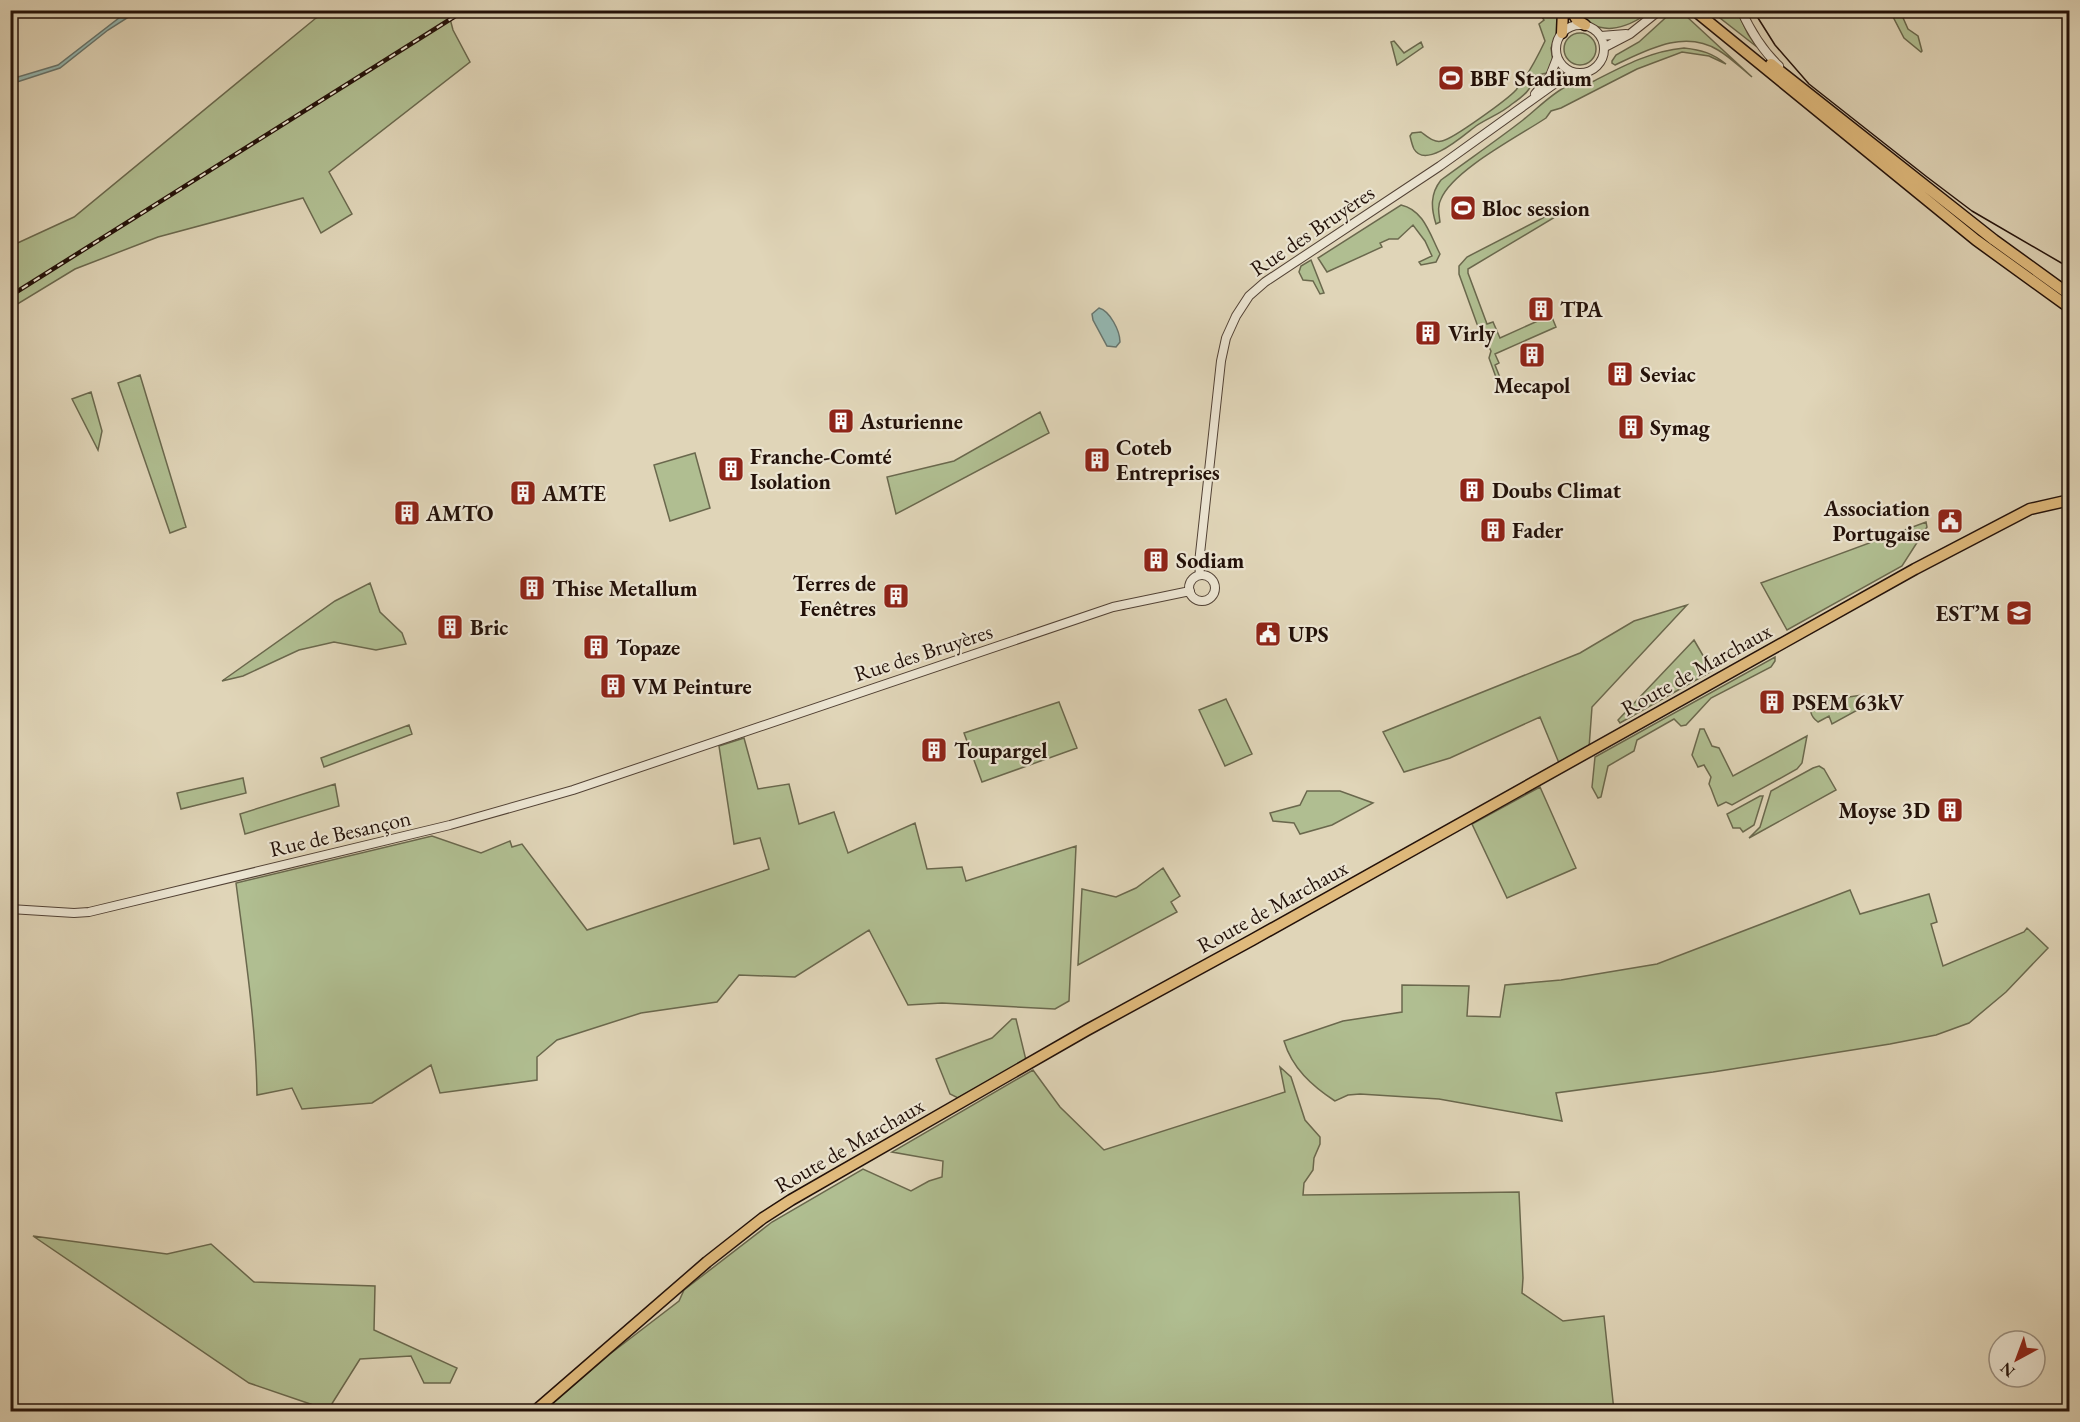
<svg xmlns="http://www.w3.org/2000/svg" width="2080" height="1422" font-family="'EB Garamond',serif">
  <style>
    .green { fill: #b0be91; stroke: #6a684d; stroke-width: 1.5 }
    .water { fill: #94b8b2; stroke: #67756e; stroke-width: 1.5 }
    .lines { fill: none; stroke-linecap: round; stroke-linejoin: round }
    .minor-casing { stroke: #524235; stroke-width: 10 }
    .major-casing { stroke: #231109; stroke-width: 13 }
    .minor { stroke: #ebe4d1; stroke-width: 8 }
    .major { stroke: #e0ba7c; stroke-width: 10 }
    .tram { stroke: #231109; stroke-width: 1.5 }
    .rail-casing { stroke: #231109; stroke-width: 4.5 }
    .rail { stroke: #ebe4d1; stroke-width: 2; stroke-dasharray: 7; stroke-linecap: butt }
    .labels { text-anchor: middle; stroke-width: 4.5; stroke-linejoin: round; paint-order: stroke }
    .poi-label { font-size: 22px; font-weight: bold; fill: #231109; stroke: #ebe4d1; text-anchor: start }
    .street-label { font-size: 22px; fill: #231109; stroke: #ebe4d1 }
  </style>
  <rect width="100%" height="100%" fill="#e0d5b8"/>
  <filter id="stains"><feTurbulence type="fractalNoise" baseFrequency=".00333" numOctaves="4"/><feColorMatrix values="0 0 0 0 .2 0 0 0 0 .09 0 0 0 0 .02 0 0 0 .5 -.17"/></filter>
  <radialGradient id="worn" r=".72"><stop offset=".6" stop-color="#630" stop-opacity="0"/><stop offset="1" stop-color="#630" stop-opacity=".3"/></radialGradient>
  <path class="green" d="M329,10L448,11L453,30L470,62L329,172L352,214L321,233L303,198L158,237L75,269L11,308V246L74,217L316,18Z
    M1538,11H1560L1559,27L1551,48L1553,62L1549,73C1536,73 1536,80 1529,89C1525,95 1518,100 1512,104C1502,113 1488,118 1476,126C1465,134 1426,170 1414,149C1412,145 1411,140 1410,136L1412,133L1421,132C1428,137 1434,143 1442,141C1453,139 1508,99 1516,90C1528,75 1537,58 1545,41L1539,24L1544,20Z
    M1575,11H1651C1625,30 1599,38 1575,11Z
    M1673,11L1680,16L1685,15L1752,77C1741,68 1730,57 1718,50C1684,29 1647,50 1615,65L1612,63V61L1616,55L1639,42Z
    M1711,11H1737L1748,34L1757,47Z
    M1890,11H1900L1908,29L1918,36L1922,51L1921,52L1904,38Z
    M1564 49a16 16 0 1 1 32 0a16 16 0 1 1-32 0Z
    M1394,41L1404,53L1421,42L1423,47L1397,65L1391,42Z
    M1684,48C1702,50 1712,53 1726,64L1709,56L1682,52L1637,69L1561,108L1551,111L1546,118C1519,136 1453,170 1441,199C1437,206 1439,214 1440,222L1436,224C1431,208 1430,194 1441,180C1468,160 1496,141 1523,120C1537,109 1551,94 1567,86C1575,82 1585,85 1594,81C1623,66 1651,51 1684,48Z
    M1401,205C1424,210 1430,235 1440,254L1436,262L1421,265L1419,262L1432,256L1425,241L1413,225L1398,239H1389L1380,243L1382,247L1327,272L1318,258Z
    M1562,208H1570L1468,269V273L1487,324L1493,322L1500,338L1551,315L1556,327L1495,354L1499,363L1495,365L1505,390L1501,391L1489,358L1491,351L1477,324L1459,274V266L1467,257Z
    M1311,260L1324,293L1320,294L1313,281L1303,280L1299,272L1301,266Z
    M140,375L186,527L170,533L118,383Z
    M91,392L102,431L98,450L72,399Z
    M1040,412L1049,433L896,514L887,477L954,461Z
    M695,453L710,508L670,521L654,465Z
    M1926,522L1927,527L1902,566L1787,630L1761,583Z
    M370,583L380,612L402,633L406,644L376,650L334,642L299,650L243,676L222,681L335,601Z
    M1687,605L1592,707L1589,748L1559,763L1540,717L1450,758L1404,772L1383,732L1580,653L1634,621Z
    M1694,640L1712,671L1620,723L1618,720Z
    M1775,657V661L1771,667L1711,698L1686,725L1681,726L1674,719L1637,740L1634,751L1608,766L1601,797L1598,798L1592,787L1595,757Z
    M1862,695L1864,697L1859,700L1863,707L1832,724L1829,716L1818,722C1811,717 1807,708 1815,702Z
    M1226,699L1252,754L1225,766L1199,710Z
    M1059,702L1077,748L982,782L964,733Z
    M409,725L412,734L324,767L321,758Z
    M1700,729H1704L1712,746L1719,748L1733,776L1807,736L1802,763L1797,769L1732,805L1726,802L1718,806C1714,798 1713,792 1709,784L1711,777L1704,765L1698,767L1692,755Z
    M744,738L758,789L789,784L799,824L834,812L848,853L915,823L927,869L962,867L966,881L1076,846L1069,1001L1055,1009L942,1003L908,1005L869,930L795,977L739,975L717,1002L641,1013L557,1040L537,1057V1080L440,1093L431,1065L372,1103L302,1109L292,1088L257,1095C256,1024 245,953 236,883L432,836L481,853L510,841L512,847L522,844L587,930L769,869L760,838L734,844L719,746Z
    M1819,766L1824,769L1836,790L1749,838L1760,827L1771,791L1813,768Z
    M243,778L246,793L181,809L177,793Z
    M335,784L339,806L245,834L240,814Z
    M1540,787L1576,868L1507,898L1472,824Z
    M1307,791H1340L1373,803L1332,825L1300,834L1294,823L1273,821L1270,813L1300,805Z
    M1760,796H1763L1754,825L1743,832L1740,828H1733L1727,814Z
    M1163,868L1180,896L1171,902L1177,912L1078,965L1082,889L1116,897L1136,888Z
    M1850,890L1860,914L1929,894L1937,922L1931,924L1943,966L2024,932L2027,928L2048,948L2006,992L1969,1023L1936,1035L1890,1044L1713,1072L1556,1093L1562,1121L1439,1099L1360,1094L1348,1095L1335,1101C1312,1086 1292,1068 1284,1041L1343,1021L1402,1012V985L1469,986L1467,1016L1500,1017L1505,985L1561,980L1657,964Z
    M1012,1019H1016L1026,1060L958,1098L950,1094L936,1059L992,1038Z
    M1280,1067L1291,1077L1305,1120L1320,1137V1144L1314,1158L1313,1170L1304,1183L1303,1195L1519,1192L1523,1278L1522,1293L1563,1321L1604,1316L1614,1411L543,1412L610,1354L679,1301L684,1290L772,1222L863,1169L911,1191L929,1181L942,1177L943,1161L892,1152L1033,1070L1060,1107L1104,1150L1285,1092Z
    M33,1236L167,1254L211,1244L254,1282L375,1286L374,1330L457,1368L450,1383H424L411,1356L360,1359L328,1410L249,1383Z"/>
  <path class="water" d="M128,11H138L108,30L60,68L11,84V79L58,65Z
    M1099,308C1110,311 1120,331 1120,342L1116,347L1107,346L1093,320L1092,314Z"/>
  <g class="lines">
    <defs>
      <path id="minor" d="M1741,10C1751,32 1762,50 1779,66
        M1556 49a24 24 0 1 1 48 0a24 24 0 1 1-48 0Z
        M1601,36L1626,34
        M1605,47L1630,34L1660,10
        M1535,94L1550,76L1557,58
        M1200,575L1199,563L1221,361L1226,338L1236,316L1249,296L1265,282L1440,166L1557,82L1574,73
        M1189 588a13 13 0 1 1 26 0a13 13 0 1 1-26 0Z
        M10,909L74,913L89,912L450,825L573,790L1113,607L1190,591"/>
      <path id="major" d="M1571,10L1577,20L1585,25
        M1694,10L1976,240L2070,308
        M1562,33L1563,10
        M1771,64L1994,240L2070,295
        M534,1412L707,1262L763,1218L791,1200L1087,1030L1252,940L1915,569L2030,509L2070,500"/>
    </defs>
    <use href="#minor" class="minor-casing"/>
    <use href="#major" class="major-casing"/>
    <use href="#minor" class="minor"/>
    <use href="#major" class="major"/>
    <path class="tram" d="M1753,10L1775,45L1809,84L1927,177L1972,211L2070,268"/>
    <defs>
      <path id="rail" d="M10,296L465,10"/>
    </defs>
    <use href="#rail" class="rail-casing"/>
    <use href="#rail" class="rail"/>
  </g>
  <defs>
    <symbol id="stadium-square" viewBox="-11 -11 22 22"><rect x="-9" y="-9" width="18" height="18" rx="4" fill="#8f2418" stroke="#ebe4d1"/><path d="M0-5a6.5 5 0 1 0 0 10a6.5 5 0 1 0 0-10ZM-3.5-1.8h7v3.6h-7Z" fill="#fff"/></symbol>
    <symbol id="building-square" viewBox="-11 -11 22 22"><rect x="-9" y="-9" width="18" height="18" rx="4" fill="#8f2418" stroke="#ebe4d1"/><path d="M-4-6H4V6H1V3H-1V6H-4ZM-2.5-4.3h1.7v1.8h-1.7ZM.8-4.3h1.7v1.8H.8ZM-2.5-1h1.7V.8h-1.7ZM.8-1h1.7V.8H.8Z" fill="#fff"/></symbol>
    <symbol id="civic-square" viewBox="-11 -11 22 22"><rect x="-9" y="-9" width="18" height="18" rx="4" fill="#8f2418" stroke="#ebe4d1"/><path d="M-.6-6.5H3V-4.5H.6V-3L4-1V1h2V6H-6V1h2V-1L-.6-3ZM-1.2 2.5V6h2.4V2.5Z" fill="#fff"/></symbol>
    <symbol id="university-square" viewBox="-11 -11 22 22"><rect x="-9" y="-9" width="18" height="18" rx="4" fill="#8f2418" stroke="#ebe4d1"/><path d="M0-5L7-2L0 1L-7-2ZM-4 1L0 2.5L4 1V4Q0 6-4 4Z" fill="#fff"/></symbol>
  </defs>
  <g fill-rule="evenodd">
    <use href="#stadium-square" x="1436" y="63" width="30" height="30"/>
    <use href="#stadium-square" x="1448" y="193" width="30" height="30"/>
    <use href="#building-square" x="1526" y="294" width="30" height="30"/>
    <use href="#building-square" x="1413" y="318" width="30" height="30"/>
    <use href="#building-square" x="1517" y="340" width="30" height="30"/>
    <use href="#building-square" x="1605" y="359" width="30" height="30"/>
    <use href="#building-square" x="826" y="406" width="30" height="30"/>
    <use href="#building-square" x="1616" y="412" width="30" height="30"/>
    <use href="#building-square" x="1082" y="445" width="30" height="30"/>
    <use href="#building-square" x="716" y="454" width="30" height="30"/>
    <use href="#building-square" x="1457" y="475" width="30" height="30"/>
    <use href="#building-square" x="508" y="478" width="30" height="30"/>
    <use href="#building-square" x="392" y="498" width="30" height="30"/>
    <use href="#civic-square" x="1935" y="506" width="30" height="30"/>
    <use href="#building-square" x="1478" y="515" width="30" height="30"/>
    <use href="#building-square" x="1141" y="545" width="30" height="30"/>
    <use href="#building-square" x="517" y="573" width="30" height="30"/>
    <use href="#building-square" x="881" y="581" width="30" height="30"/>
    <use href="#university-square" x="2004" y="598" width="30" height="30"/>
    <use href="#building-square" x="435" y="612" width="30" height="30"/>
    <use href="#civic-square" x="1253" y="619" width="30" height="30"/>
    <use href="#building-square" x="581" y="632" width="30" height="30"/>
    <use href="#building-square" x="598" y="671" width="30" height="30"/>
    <use href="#building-square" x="1757" y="687" width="30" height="30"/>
    <use href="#building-square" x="919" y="735" width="30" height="30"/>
    <use href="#building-square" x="1935" y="795" width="30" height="30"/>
  </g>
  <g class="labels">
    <g class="poi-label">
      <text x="1470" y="86">BBF Stadium</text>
      <text x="1482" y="216">Bloc session</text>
      <text x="1560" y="317">TPA</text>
      <text x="1448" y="341">Virly</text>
      <text x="1640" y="382">Seviac</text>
      <text x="1532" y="393" text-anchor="middle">Mecapol</text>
      <text x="860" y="429">Asturienne</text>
      <text x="1650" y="435">Symag</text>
      <text x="1116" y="455">Coteb<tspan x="1116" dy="25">Entreprises</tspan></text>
      <text x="750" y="464">Franche-Comté<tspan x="750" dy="25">Isolation</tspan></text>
      <text x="1492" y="498">Doubs Climat</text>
      <text x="542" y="501">AMTE</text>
      <text x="1930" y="516" text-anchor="end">Association<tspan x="1930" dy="25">Portugaise</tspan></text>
      <text x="426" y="521">AMTO</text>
      <text x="1512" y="538">Fader</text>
      <text x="1176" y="568">Sodiam</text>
      <text x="876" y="591" text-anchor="end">Terres de<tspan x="876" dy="25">Fenêtres</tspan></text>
      <text x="552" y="596">Thise Metallum</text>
      <text x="2000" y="621" text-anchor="end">EST’M</text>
      <text x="470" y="635">Bric</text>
      <text x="1288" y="642">UPS</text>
      <text x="616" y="655">Topaze</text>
      <text x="632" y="694">VM Peinture</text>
      <text x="1792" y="710">PSEM 63kV</text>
      <text x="954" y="758">Toupargel</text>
      <text x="1930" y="818" text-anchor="end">Moyse 3D</text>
    </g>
    <g class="street-label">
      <text transform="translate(1312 230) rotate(-34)" y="8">Rue des Bruyères</text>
      <text transform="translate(923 652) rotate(-18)" y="8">Rue des Bruyères</text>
      <text transform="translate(1696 669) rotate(-29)" y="8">Route de Marchaux</text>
      <text transform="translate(340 833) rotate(-13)" y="8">Rue de Besançon</text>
      <text transform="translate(1272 906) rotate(-29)" y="8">Route de Marchaux</text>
      <text transform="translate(849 1145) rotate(-30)" y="8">Route de Marchaux</text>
    </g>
  </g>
  <rect width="2080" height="1422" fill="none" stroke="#e0d5b8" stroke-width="36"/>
  <rect x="12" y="12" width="2056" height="1398" fill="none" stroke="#231109" stroke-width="3"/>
  <rect x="18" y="18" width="2044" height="1386" fill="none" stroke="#231109" stroke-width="1.5"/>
  <g transform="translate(2017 1359) rotate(221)"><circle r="28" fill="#ebe4d1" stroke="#9b9081" stroke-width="1.5"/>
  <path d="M0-4.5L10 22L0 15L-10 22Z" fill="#8f2418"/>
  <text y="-9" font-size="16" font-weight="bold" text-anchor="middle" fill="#231109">N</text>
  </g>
  <rect width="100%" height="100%" filter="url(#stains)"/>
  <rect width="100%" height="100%" fill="url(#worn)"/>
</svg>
